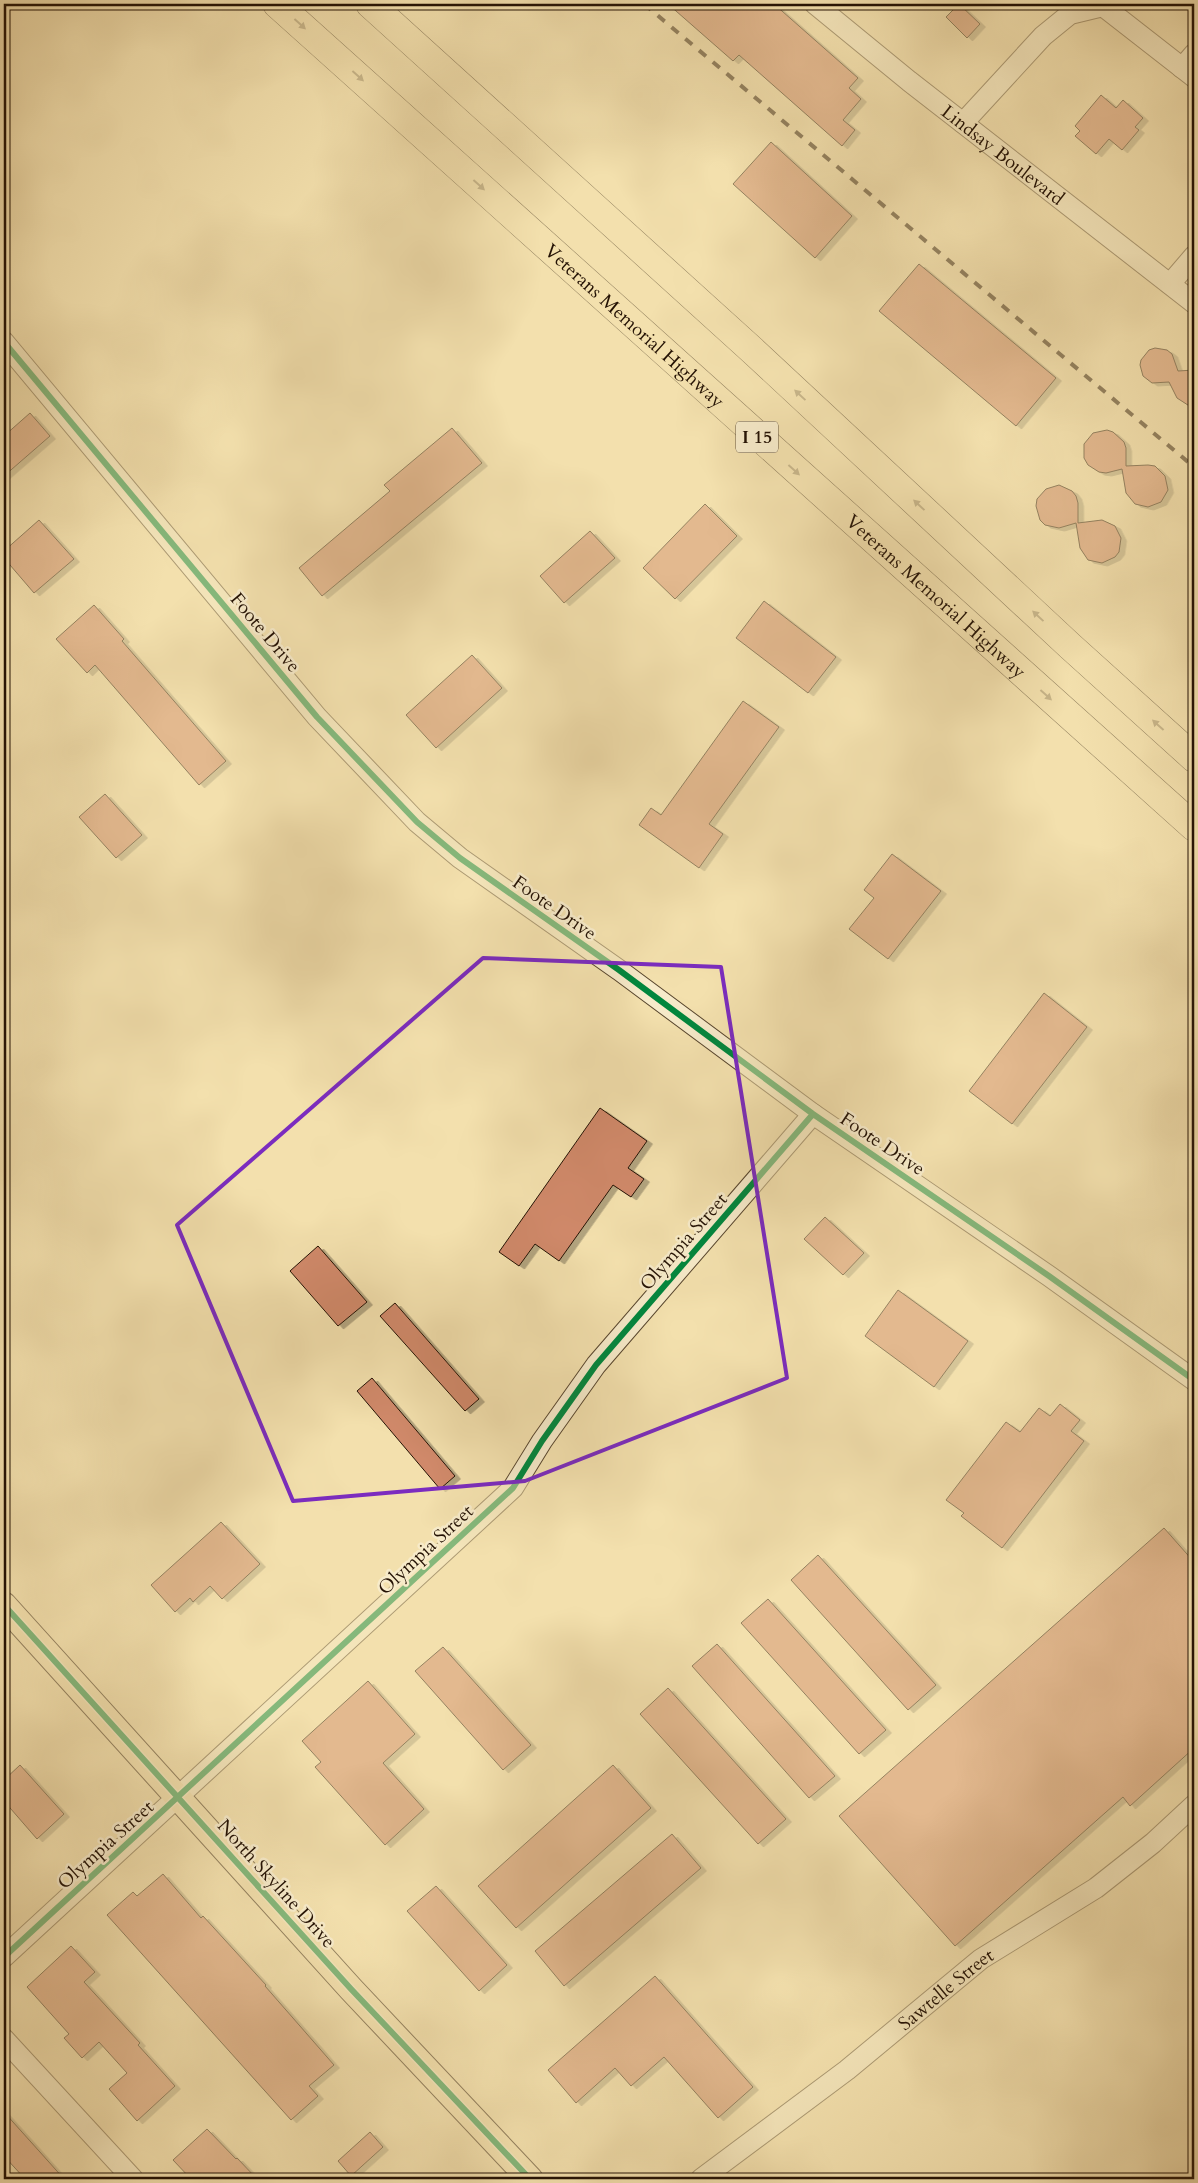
<svg xmlns="http://www.w3.org/2000/svg" width="1198" height="2183" font-family="Cardo,serif">
  <style>
    .building { fill: #d0896a; stroke: #241204; filter: url(#shadow) }
    .lines { fill: none; stroke-linecap: round; stroke-linejoin: round }
    .minor-casing { stroke: #58462e; stroke-width: 22 }
    .major-casing { stroke: #241204; stroke-width: 27 }
    .highway-casing { stroke: #241204; stroke-width: 29 }
    .minor { stroke: #f7ebca; stroke-width: 20 }
    .major { stroke: #f3e0ad; stroke-width: 25 }
    .highway { stroke: #f3e0ad; stroke-width: 28 }
    .rail { stroke: #241204; stroke-width: 4; stroke-dasharray: 9 9; stroke-linecap: butt }
    .cycleway-casing { stroke: #f7ebca; stroke-width: 9 }
    .cycleway { stroke: #00873e; stroke-width: 6 }
    .oneway { fill: #968361 }
    .marked { fill: none; stroke: #7b2cbf; stroke-width: 4; stroke-linejoin: round }
    .labels { text-anchor: middle; stroke-width: 5; stroke-linejoin: round; paint-order: stroke }
    .shield { fill: #f7ebca; stroke: #63533f; stroke-width: 1 }
    .shield-label { font-size: 18px; font-weight: bold; fill: #241204 }
    .street-label { font-size: 19px; fill: #241204; stroke: #f7ebca }
  </style>
  <defs>
    <filter id="shadow"><feDropShadow dx="5.5" dy="3" stdDeviation="0" flood-color="#0004"/></filter>
  </defs>
  <rect width="100%" height="100%" fill="#f3e0ad"/>
  <filter id="stains"><feTurbulence type="fractalNoise" baseFrequency=".004" numOctaves="4"/><feColorMatrix values="0 0 0 0 .2 0 0 0 0 .09 0 0 0 0 .02 0 0 0 .5 -.17"/></filter>
  <radialGradient id="worn" r=".72"><stop offset=".6" stop-color="#630" stop-opacity="0"/><stop offset="1" stop-color="#630" stop-opacity=".3"/></radialGradient>
  <path class="building" d="M668,4H774L858,78L849,88L861,99L843,120L855,130L842,146L739,55L733,61Z
    M959,4L980,24L967,38L946,17Z
    M1101,95L1116,108L1123,100L1143,118L1135,127L1139,130L1122,150L1109,139L1096,154L1075,136L1080,131L1075,126Z
    M771,142L852,216L815,258L733,184Z
    M919,264L1056,378L1016,426L879,311Z
    M1155,348L1167,350L1172,354L1178,371L1194,370V409L1177,398L1169,382L1152,383L1143,376L1140,365L1141,360L1149,350Z
    M30,413L50,436L4,476V436Z
    M452,428L482,463L322,596L299,568L390,491L384,485Z
    M1107,430L1113,432L1124,442L1126,448V466L1148,465L1155,466L1165,476L1168,490L1161,502L1148,507L1135,504L1126,493L1122,469L1106,473L1099,472L1088,465L1084,458V444L1093,433Z
    M1059,485L1072,491L1076,496L1078,503V523L1102,520L1115,526L1121,538L1119,552L1115,557L1102,563L1088,560L1080,548L1076,523L1059,528L1045,525L1040,520L1036,506L1037,499L1046,489Z
    M705,504L737,536L675,599L643,568Z
    M39,520L74,559L34,593L4,558V551Z
    M590,531L615,558L564,603L540,576Z
    M764,601L836,657L808,693L736,638Z
    M94,605L124,639L122,641L226,761L199,785L95,665L87,673L56,639Z
    M472,655L502,688L436,748L406,715Z
    M743,701L779,727L709,824L723,834L699,868L639,825L651,808L661,815Z
    M105,794L142,835L116,858L79,817Z
    M892,854L941,891L888,959L849,929L874,898L864,890Z
    M1044,993L1087,1027L1012,1124L969,1091Z
    M600,1108L647,1141L628,1168L644,1179L631,1197L613,1185L559,1261L535,1244L519,1266L499,1252Z
    M825,1217L864,1253L843,1275L804,1239Z
    M318,1246L367,1302L338,1326L290,1271Z
    M898,1290L968,1341L934,1387L865,1336Z
    M395,1303L479,1399L465,1411L380,1316Z
    M372,1378L455,1476L440,1489L357,1391Z
    M1060,1404L1080,1420L1071,1431L1084,1441L1002,1548L961,1516L964,1513L946,1500L1006,1422L1020,1432L1039,1408L1050,1416Z
    M221,1522L260,1564L222,1599L210,1586L193,1602L190,1598L175,1612L151,1585Z
    M1164,1528L1194,1562V1748L1130,1806L1123,1797L955,1946L839,1816Z
    M818,1555L936,1685L908,1710L791,1580Z
    M768,1599L886,1730L859,1754L741,1623Z
    M717,1644L835,1776L809,1798L692,1666Z
    M443,1647L531,1745L503,1770L415,1671Z
    M368,1681L415,1734L383,1763L424,1809L385,1845L315,1767L321,1762L302,1741Z
    M668,1688L786,1819L758,1844L640,1714Z
    M20,1765L64,1814L37,1839L4,1801V1780Z
    M613,1765L651,1808L516,1928L478,1886Z
    M672,1834L701,1868L564,1986L535,1951Z
    M163,1874L201,1918L203,1916L266,1985L265,1986L334,2065L309,2086L318,2096L291,2120L107,1915L133,1892L137,1896Z
    M436,1886L507,1965L479,1991L407,1911Z
    M71,1946L95,1972L84,1982L140,2043L138,2045L175,2086L137,2121L109,2089L127,2073L99,2042L82,2058L64,2038L69,2034L27,1987Z
    M655,1976L753,2087L718,2118L664,2057L631,2086L615,2068L576,2103L548,2070Z
    M4,2112L48,2161L64,2179H25L4,2156Z
    M207,2129L236,2159L237,2158L257,2179H191L173,2160Z
    M370,2132L383,2147L351,2176L338,2161Z"/>
  <g class="lines">
    <defs>
      <g id="minor">
        <path id="s1" d="M815,4L909,81L1194,303"/>
        <path d="M1182,68L1194,54"/>
        <path d="M963,123L1043,36L1070,14L1103,6L1194,77"/>
        <path d="M1170,284L1194,256"/>
        <path d="M4,342L317,717L417,822L460,858L619,970L813,1114L1049,1276L1194,1380"/>
        <path d="M4,1957L513,1488L542,1441L596,1365L813,1114"/>
        <path d="M4,2039L133,2179"/>
        <path id="s2" d="M701,2179L847,2070L981,1959L1096,1888L1153,1843L1194,1805"/>
      </g>
      <path id="major" d="M4,1605L351,1989L530,2179"/>
      <g id="highway">
        <path id="s3" d="M277,4L1194,827"/>
        <path d="M370,4L752,350L1070,646L1194,758"/>
      </g>
    </defs>
    <use href="#minor" class="minor-casing"/>
    <use href="#major" class="major-casing"/>
    <use href="#highway" class="highway-casing"/>
    <use href="#minor" class="minor"/>
    <use href="#major" class="major"/>
    <use href="#highway" class="highway"/>
    <path class="rail" d="M644,4L1194,467"/>
    <defs>
      <path id="cycleway" d="M4,342L317,717L417,822L460,858L619,970L813,1114L1049,1276L1194,1380
        M4,1605L351,1989L530,2179
        M4,1957L513,1488L542,1441L596,1365L813,1114"/>
    </defs>
    <use href="#cycleway" class="cycleway-casing"/>
    <use href="#cycleway" class="cycleway"/>
  </g>
  <defs><path id="oneway-solid" d="M-6-.8H1V-3.2L6.5 0L1 3.2V.8H-6Z" transform="scale(1.25)"/></defs>
  <g class="oneway">
    <use href="#oneway-solid" transform="translate(300 24) rotate(42)"/>
    <use href="#oneway-solid" transform="translate(358 76) rotate(42)"/>
    <use href="#oneway-solid" transform="translate(479 185) rotate(42)"/>
    <use href="#oneway-solid" transform="translate(800 395) rotate(-137)"/>
    <use href="#oneway-solid" transform="translate(794 470) rotate(42)"/>
    <use href="#oneway-solid" transform="translate(919 505) rotate(-137)"/>
    <use href="#oneway-solid" transform="translate(1038 616) rotate(-137)"/>
    <use href="#oneway-solid" transform="translate(1046 695) rotate(42)"/>
    <use href="#oneway-solid" transform="translate(1158 725) rotate(-138)"/>
  </g>
  <path d="M0 0H1198V2183H0ZM483,958L721,967L787,1378L525,1481L293,1501L177,1225Z" fill="#f3e0ad" fill-opacity=".55" fill-rule="evenodd"/>
  <path class="marked" d="M483,958L721,967L787,1378L525,1481L293,1501L177,1225Z"/>
  <g class="labels">
    <rect class="shield" x="736" y="421.5" width="42" height="31" rx="4"/>
    <g class="shield-label">
      <text x="757" y="443">I 15</text>
    </g>
    <g class="street-label">
      <text dy="7" stroke="none"><textPath href="#s1" startOffset="241">Lindsay Boulevard</textPath></text>
      <text dy="7" stroke="none"><textPath href="#s3" startOffset="481">Veterans Memorial Highway</textPath></text>
      <text dy="7" stroke="none"><textPath href="#s3" startOffset="886">Veterans Memorial Highway</textPath></text>
      <text transform="translate(266 632) rotate(50)" y="7">Foote Drive</text>
      <text transform="translate(555 907) rotate(35)" y="7">Foote Drive</text>
      <text transform="translate(883 1143) rotate(34)" y="7">Foote Drive</text>
      <text transform="translate(683 1241) rotate(-49)" y="7">Olympia Street</text>
      <text transform="translate(425 1549) rotate(-43)" y="7">Olympia Street</text>
      <text transform="translate(105 1844) rotate(-42)" y="7">Olympia Street</text>
      <text transform="translate(277 1883) rotate(48)" y="7">North Skyline Drive</text>
      <text dy="7" stroke="none"><textPath href="#s2" startOffset="310">Sawtelle Street</textPath></text>
    </g>
  </g>
  <rect width="1198" height="2183" fill="none" stroke="#f3e0ad" stroke-width="20"/>
  <rect x="5" y="5" width="1188" height="2173" fill="none" stroke="#241204" stroke-width="2.5"/>
  <rect x="10" y="10" width="1178" height="2163" fill="none" stroke="#241204"/>
  <rect width="100%" height="100%" filter="url(#stains)"/>
  <rect width="100%" height="100%" fill="url(#worn)"/>
</svg>
